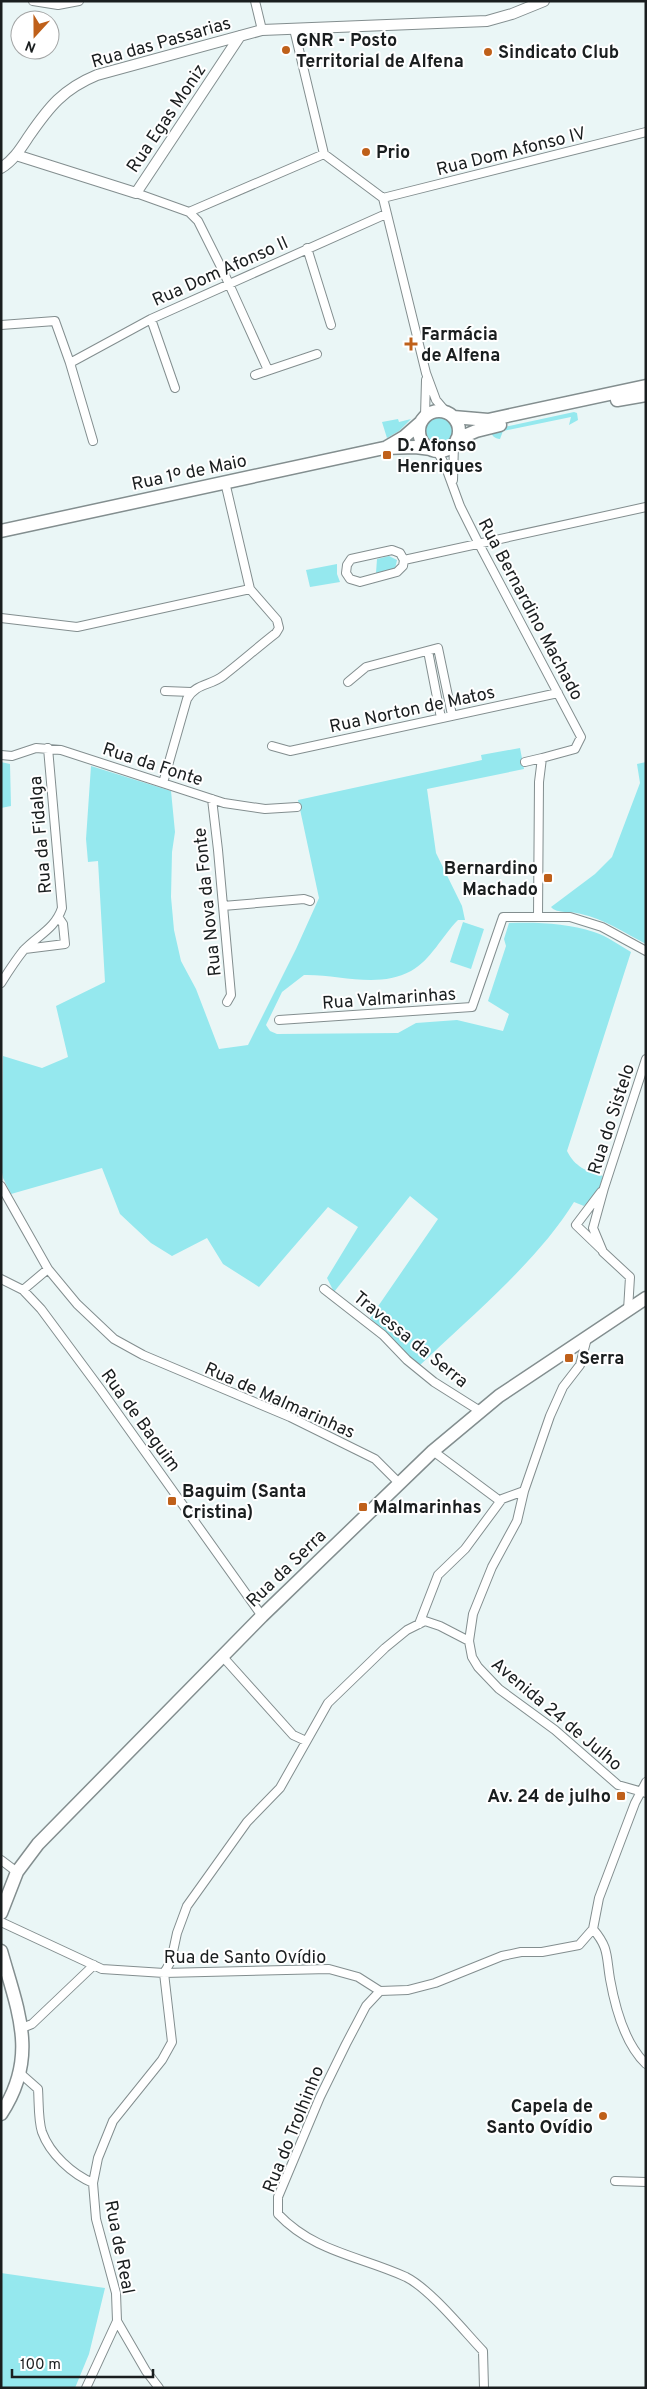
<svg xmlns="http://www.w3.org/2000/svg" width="647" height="2389" font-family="Overpass,sans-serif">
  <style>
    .green { fill: #95e8ee }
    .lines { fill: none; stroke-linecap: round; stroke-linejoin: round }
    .minor-casing { stroke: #838e8f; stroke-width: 10 }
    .tertiary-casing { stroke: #838e8f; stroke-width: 12 }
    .primary-casing { stroke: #838e8f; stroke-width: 15 }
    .minor { stroke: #fff; stroke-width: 8 }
    .tertiary { stroke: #fff; stroke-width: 10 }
    .primary { stroke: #fff; stroke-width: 12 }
    .poi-dot { fill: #bf601a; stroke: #fff; stroke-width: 2 }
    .labels { text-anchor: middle; stroke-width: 4; stroke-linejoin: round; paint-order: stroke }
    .poi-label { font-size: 18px; font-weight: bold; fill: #1a1e1f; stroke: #fff; text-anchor: start }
    .street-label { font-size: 18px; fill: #1a1e1f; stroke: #fff }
  </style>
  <rect width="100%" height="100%" fill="#eaf6f6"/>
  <path class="green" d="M574,412L577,413L578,420L569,425L571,417L503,431L500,439C495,439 491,435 490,430Z
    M425 431a14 14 0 1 1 28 0a14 14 0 1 1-28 0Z
    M398,419L399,422L411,419L399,431L387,438L382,422Z
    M389,556L397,560L395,569L376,573L377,559Z
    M337,564V574L340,582L310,587L306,570Z
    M520,748L524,769L427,789L436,853L462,906L465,920H458C442,936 431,960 411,971C378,989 338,974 304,975L282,992L266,1025L270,1031L277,1034L398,1033L416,1023L457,1020L503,1031L509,1014L488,1001L506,946L504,939L509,923C537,922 567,923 594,932C607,936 619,945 631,952L567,1151C575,1167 586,1171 603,1176L599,1190L584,1206L574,1202C537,1262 470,1317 419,1366L370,1318L438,1219L410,1196L334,1292L327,1278L358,1227L328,1207L259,1287L223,1264L207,1238L172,1256L151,1243L120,1214L102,1168L11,1194L3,1178L1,1167L3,1056L42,1068L68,1057L56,1006L105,982L98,861L88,862L86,839L91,766L171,791L175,832L172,852L171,897L174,930L181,961L196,989L219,1049L248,1045L296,949L319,898L298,800L482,760L481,755Z
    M1,762L10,764L11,806L1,808Z
    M646,762V944C625,933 604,919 581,914C572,911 557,914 551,907L595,874L612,857L640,783L637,764Z
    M463,922L484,929L471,969L450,962Z
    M1,2273L105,2288L89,2354L75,2388H1Z"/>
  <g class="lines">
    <defs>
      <path id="minor" d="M33,1L58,5L79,1
        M255,1L262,30
        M294,29L324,154
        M324,154L383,198L426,373L436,400L447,413
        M136,193L189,212L324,154
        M383,198L646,132
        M189,212L198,221L224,273L268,370
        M307,248L331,325
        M151,319L175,388
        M1,325L55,321L70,363L93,441
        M70,363L151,319L386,214
        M255,375L317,354
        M425,416L426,380
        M437,451L445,465L460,506L479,544L581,737L575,749L542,758L539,782L538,916
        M453,480L454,444
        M392,550L400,553L404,560L403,566L397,572L360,582L350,579L346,573L347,565L351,559Z
        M404,560L646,507
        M1,618L77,627L250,589
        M428,651L441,718
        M348,682L366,667L438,648L452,715
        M165,691L191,692
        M272,746L290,751L558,693
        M1,755L12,756L36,748L61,750L224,803L265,809L297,807
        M525,762L542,758
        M163,783L187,699C196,683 210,686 223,676C241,662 258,647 276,633L279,628L277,620L250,589L225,482
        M212,799L218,850L231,995L227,1002
        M223,906L304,899L310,901
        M25,949L65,944L63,924L59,918
        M1,983C8,972 15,961 23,951C38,935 55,929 62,908L48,748
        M279,1020L472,1007L503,917H570L602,927L646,951
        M1,1186L48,1269L77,1304L114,1339L143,1355L290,1417L375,1459L399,1483
        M601,1249L576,1225L601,1192
        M1,1279L23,1290L41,1309L101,1390L262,1616
        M324,1289L383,1335L407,1360L434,1382L480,1411
        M23,1290L48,1269
        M628,1310L630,1277L603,1252L593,1228L604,1188L646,1059
        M587,1338L580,1365L563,1387L550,1416L524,1491L517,1521L492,1567L473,1614L469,1641L472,1657L478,1667L499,1689L555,1730L618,1785L646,1793
        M433,1451L500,1501
        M419,1624L438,1575L465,1549L502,1499L524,1491
        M223,1657L293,1735L306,1741
        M1,1860L17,1872
        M1,1922L102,1969L164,1973L329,1969L358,1977L380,1991L408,1990L435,1983L502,1956L521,1952H542L579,1945L593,1929L599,1898L635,1803L646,1782
        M593,1929C609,1948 606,1955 610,1979C615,2007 625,2044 646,2064
        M380,1991L366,2006L346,2044L320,2097L278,2197V2214C314,2252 360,2256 406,2277C430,2289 464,2331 483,2351L484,2388
        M22,2028L32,2024L94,1965
        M21,2074L38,2089C39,2102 38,2120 42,2132C50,2154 72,2174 93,2183
        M615,2181L646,2182
        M86,2388L117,2321
        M159,2388L146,2371L117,2321L116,2293L96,2219L93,2183L98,2158L113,2121L162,2060L172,2042L164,1973L171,1961L177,1933L187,1906L247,1822L280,1788L328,1703L385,1648L407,1630L425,1621L440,1626L469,1641"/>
      <path id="tertiary" d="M16,155L136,193L240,36
        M1,168C14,160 21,148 29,136C49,107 63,89 97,75L262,30L487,21L512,14L544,1"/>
      <path id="primary" d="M617,400L646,395
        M419 431a20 20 0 1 1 40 0a20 20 0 1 1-40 0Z
        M453,417L488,420L646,386
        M457,439L476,431L500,425
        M387,447L404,437L420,423
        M1,531L384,448L415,447L431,449
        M1,1913L17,1872L38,1844L262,1616L433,1451L499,1396L646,1298
        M1,1951C18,2011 39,2057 1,2114"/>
    </defs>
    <use href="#minor" class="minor-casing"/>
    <use href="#tertiary" class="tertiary-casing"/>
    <use href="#primary" class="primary-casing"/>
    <use href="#minor" class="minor"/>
    <use href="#tertiary" class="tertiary"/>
    <use href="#primary" class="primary"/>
  </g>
  <g class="poi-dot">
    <circle cx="286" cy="50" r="5"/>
    <circle cx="488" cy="52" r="5"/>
    <circle cx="366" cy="152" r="5"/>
    <path d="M408.5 336.5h5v5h5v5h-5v5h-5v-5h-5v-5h5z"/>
    <rect x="382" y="450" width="10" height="10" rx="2.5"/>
    <rect x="543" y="873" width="10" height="10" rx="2.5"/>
    <rect x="564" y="1353" width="10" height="10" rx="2.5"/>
    <rect x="167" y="1496" width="10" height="10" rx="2.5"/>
    <rect x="358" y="1502" width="10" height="10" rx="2.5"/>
    <rect x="616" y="1791" width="10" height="10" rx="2.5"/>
    <circle cx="603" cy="2116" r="5"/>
  </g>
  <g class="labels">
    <g class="poi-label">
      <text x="296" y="46">GNR - Posto<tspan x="296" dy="21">Territorial de Alfena</tspan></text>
      <text x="498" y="58">Sindicato Club</text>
      <text x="376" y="158">Prio</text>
      <text x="421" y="340">Farmácia<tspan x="421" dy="21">de Alfena</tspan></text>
      <text x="397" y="451">D. Afonso<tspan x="397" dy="21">Henriques</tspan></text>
      <text x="538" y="874" text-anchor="end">Bernardino<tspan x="538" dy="21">Machado</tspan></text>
      <text x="579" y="1364">Serra</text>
      <text x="182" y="1497">Baguim (Santa<tspan x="182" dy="21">Cristina)</tspan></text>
      <text x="373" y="1513">Malmarinhas</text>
      <text x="611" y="1802" text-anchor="end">Av. 24 de julho</text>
      <text x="593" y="2112" text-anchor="end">Capela de<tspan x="593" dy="21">Santo Ovídio</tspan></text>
    </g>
    <g class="street-label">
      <text transform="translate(161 42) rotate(-16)" y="6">Rua das Passarias</text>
      <text transform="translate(166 118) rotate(-56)" y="6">Rua Egas Moniz</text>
      <text transform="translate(511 151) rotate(-14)" y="6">Rua Dom Afonso IV</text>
      <text transform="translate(220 271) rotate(-24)" y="6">Rua Dom Afonso II</text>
      <text transform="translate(189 472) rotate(-12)" y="6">Rua 1º de Maio</text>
      <text transform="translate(531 609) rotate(62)" y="6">Rua Bernardino Machado</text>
      <text transform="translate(412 709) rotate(-12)" y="6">Rua Norton de Matos</text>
      <text transform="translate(153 764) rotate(18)" y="6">Rua da Fonte</text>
      <text transform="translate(40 835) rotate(-95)" y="6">Rua da Fidalga</text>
      <text transform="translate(207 902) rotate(-96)" y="6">Rua Nova da Fonte</text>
      <text transform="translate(389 998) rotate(-4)" y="6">Rua Valmarinhas</text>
      <text transform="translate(611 1119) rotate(-72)" y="6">Rua do Sistelo</text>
      <text transform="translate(411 1339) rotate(39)" y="6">Travessa da Serra</text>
      <text transform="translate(280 1400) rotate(24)" y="6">Rua de Malmarinhas</text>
      <text transform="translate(141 1420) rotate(54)" y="6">Rua de Baguim</text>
      <text transform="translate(286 1568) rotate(-44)" y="6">Rua da Serra</text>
      <text transform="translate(557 1714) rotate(40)" y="6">Avenida 24 de Julho</text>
      <text x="245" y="1963">Rua de Santo Ovídio</text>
      <text transform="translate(293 2129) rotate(-68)" y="6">Rua do Trolhinho</text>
      <text transform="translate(120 2247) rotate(79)" y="6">Rua de Real</text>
    </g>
  </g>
  <rect width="647" height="2389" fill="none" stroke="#1a1e1f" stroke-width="5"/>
  <g transform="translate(35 35) rotate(201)"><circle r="24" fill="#ffffff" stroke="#a3a5a5"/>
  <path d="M0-4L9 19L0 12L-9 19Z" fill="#bf601a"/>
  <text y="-8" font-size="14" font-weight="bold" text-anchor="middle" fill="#1a1e1f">N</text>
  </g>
  <path d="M12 2369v8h141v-8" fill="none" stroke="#1a1e1f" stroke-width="2.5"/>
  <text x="20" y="2369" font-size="15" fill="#1a1e1f" stroke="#ffffff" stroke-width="4" paint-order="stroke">100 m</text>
</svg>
